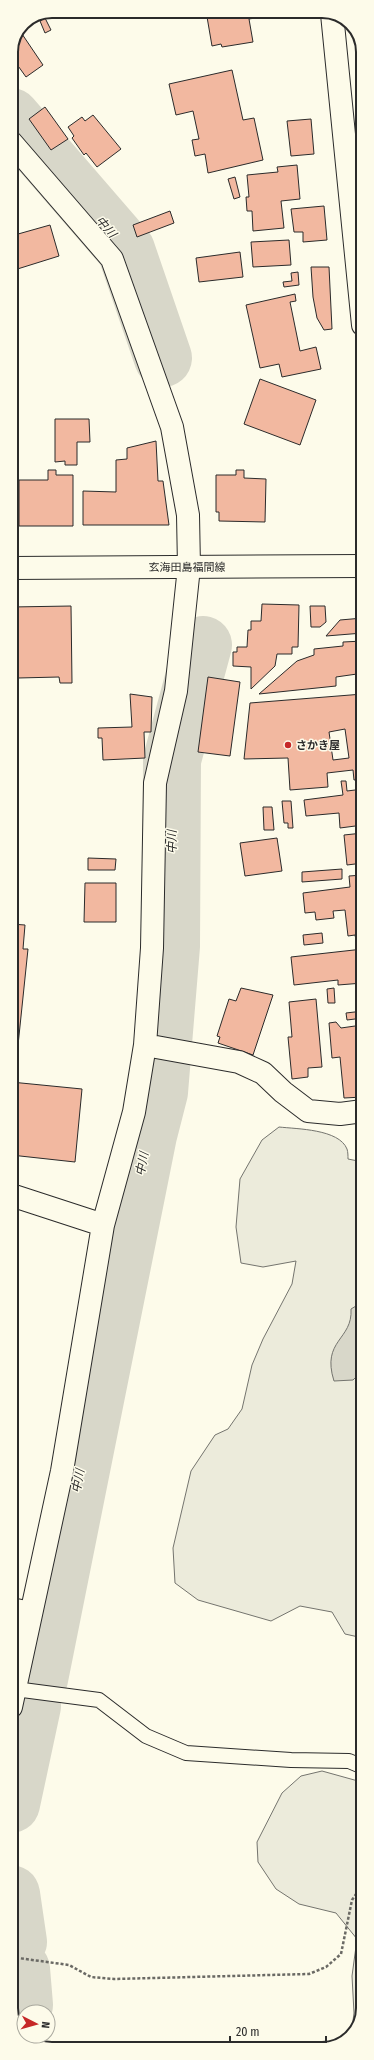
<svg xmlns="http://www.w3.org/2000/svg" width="374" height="2060" font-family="'Fira Sans Condensed','Noto Sans JP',sans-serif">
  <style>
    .green { fill: #ecebdb; stroke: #74746e }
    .water { fill: #d8d7c9; stroke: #74746e }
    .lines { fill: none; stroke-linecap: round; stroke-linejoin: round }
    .river { stroke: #d8d7c9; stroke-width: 58 }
    .building { fill: #f2b8a0; stroke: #2b2b2b; fill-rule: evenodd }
    .lane-casing { stroke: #2b2b2b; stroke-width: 16 }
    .street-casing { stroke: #2b2b2b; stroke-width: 24 }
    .secondary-casing { stroke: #2b2b2b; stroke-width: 24 }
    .path { stroke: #6a6964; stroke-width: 2.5; stroke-dasharray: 3 2; stroke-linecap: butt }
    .lane { stroke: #fdfbea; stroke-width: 14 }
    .street { stroke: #fdfbea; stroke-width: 22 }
    .secondary { stroke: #fdfbea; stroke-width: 22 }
    .poi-dot { fill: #c62828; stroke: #fdfbea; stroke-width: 1.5 }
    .labels { text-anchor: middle; stroke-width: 3; stroke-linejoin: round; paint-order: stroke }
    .street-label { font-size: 11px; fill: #2b2b2b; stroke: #fdfbea }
    .poi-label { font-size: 11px; font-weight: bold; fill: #2b2b2b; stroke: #fdfbea; text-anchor: start }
    .water-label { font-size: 12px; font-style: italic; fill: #2b2b2b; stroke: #fdfbea }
    .rim { fill: none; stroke: #2b2b2b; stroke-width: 2 }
  </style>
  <rect width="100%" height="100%" fill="#fdfbea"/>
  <path class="green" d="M279,1127C297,1129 339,1129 347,1149C348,1152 348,1156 348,1159L363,1162V1638L345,1634L332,1612L300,1606L271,1621L198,1600L175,1583L173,1548L191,1471L215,1435L228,1429L242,1409L252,1365L263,1339L292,1284L296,1261L263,1267L241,1263L236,1227L240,1179L262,1140Z
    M322,1771L358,1781L363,1786V2008L351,2036L354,2013L352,1976L357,1939L336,1913L299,1904L276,1889L258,1862L257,1842L282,1793L301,1776Z"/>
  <path class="water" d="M356,1306L363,1312V1366L359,1374L353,1380L334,1381C321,1340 353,1340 351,1309Z"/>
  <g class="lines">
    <path class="river" d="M11,117L126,250L163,358
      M39,1679L148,1135L159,1092L171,946L172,760L203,645
      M11,1804L32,1706
      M11,1894L18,1942
      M11,2008L24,2005L21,1969"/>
  </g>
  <path class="building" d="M206,11H254L255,18L249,19L253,42L222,47L221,44L212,46Z
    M45,18L51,30L45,33L40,21Z
    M20,31L43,65L26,77L11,56V52Z
    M232,70L243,120L254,118L263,160L208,173L205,154L195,156L192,140L199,139L193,111L176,115L169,84Z
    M45,107L68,139L51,150L29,119Z
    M93,115L121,149L97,167L86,153L84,155L72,138L74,136L68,127L82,117L85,121Z
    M311,119L314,154L291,156L287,121Z
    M297,165L300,199L281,201L284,228L253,231L252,211H247L246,197H249L247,175L278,172L277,167Z
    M235,177L240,197L234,199L228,179Z
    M324,206L327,240L303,242V232H294L291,209Z
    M170,211L174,223L137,237L133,225Z
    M50,225L59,256L11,271V236Z
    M289,240L291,265L253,267L251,242Z
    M240,252L243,277L199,282L196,258Z
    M311,267H329L332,329L324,330L317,318L313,297Z
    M298,272L299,285L284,287L283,282L292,281L291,273Z
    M295,294L296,301L290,302L300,351L316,347L321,369L282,377L279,364L260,368L246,305Z
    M260,379L316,400L300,445L244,424Z
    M55,419H89L90,442H77V465H65V461L55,462Z
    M156,441L158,481H163L169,525H83V491L116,492V460L127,459V448Z
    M48,470H56V475H73V526H19V480H48Z
    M236,470H244V478L266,479L265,522L219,521V512H216V475H236Z
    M262,604L299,605L298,647H292V654H277L275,666L251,689V667L233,666V652H237V647H247L248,630H251V621H261Z
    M71,606L72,683H60L59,677L18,678V710L11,716V607Z
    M310,606H325L326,622L320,627H311Z
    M363,618V633L326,636L340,620Z
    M363,641V681L358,682L357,674L336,677V686L259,694L297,661L314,655V649L343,646V642Z
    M208,677L240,682L230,756L198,752Z
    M130,694L152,697L151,732H144L145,758L103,760L102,738H98V728L132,727Z
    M363,694V779L354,780L353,770L327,773L328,787L290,790L288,758L244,759L250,703ZM345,729L349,758L333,760L329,732Z
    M341,781H346L347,791L363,789V825L340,828L339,813L306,816L304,800L343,795Z
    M282,801H291L293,828H288V823H284Z
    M263,807H272L274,830H264Z
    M363,833V863L347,865L344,835Z
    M277,838L282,871L245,876L240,843Z
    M88,858L116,859L115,870H88Z
    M342,869V879L302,882V872Z
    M363,875V939L356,940L355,935L348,936L345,910L333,911L334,918L316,920L315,912L305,913L303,893L350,887L349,876Z
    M85,883H116V922H84Z
    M11,924L25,925L23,949H28L17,1055L11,1054Z
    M322,933L323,943L304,945L303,935Z
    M363,949V983L338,985V980L294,985L291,957Z
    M241,988L273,995L253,1055L218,1043L220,1037L217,1036L229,999L236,1001Z
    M334,988L335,1003H328L327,989Z
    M316,999L322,1067L308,1068V1077L292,1079L288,1037H292L289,1002Z
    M363,1011V1018L347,1020L346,1013Z
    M336,1022L341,1028L362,1025L363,1097L344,1098L340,1057L332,1058L329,1023Z
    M11,1082L82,1089L75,1162L11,1155Z"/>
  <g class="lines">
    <defs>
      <path id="lane" d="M15,1689L99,1700L146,1736L186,1753L291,1760L349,1761L363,1767"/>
      <path id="street" d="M11,142L112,259L172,427L188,515L189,567L176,691L155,783L152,948L145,1045L134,1112L103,1225L62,1471L11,1707
        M145,1045L239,1062L263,1073L283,1092L308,1111L340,1114L363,1111
        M11,1195L103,1225
        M11,1609L31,1613"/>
      <path id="secondary" d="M332,14L363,325
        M11,568L363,566"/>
    </defs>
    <use href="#lane" class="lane-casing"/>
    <use href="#street" class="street-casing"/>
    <use href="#secondary" class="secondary-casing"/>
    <path class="path" d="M11,1957L69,1965L91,1977L114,1979L309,1974L326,1967L341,1954L352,1900L363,1884"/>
    <use href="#lane" class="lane"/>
    <use href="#street" class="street"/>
    <use href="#secondary" class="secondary"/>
  </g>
  <circle class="poi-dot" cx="288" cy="745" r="4"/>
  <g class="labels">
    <g class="street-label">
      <text x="187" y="571">玄海田島福間線</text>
    </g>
    <g class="poi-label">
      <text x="296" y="749">さかき屋</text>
    </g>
    <g class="water-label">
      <text transform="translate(106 227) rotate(49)" y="4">中川</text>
      <text transform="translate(172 842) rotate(-90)" y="4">中川</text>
      <text transform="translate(142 1164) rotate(-79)" y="4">中川</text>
      <text transform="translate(78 1481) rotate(-79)" y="4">中川</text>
    </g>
  </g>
  <path d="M0 0H374V2060H0ZM52 18H322A34 34 0 0 1 356 52V2008A34 34 0 0 1 322 2042H52A34 34 0 0 1 18 2008V52A34 34 0 0 1 52 18Z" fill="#fdfbea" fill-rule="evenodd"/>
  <path class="rim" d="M52 18H322A34 34 0 0 1 356 52V2008A34 34 0 0 1 322 2042H52A34 34 0 0 1 18 2008V52A34 34 0 0 1 52 18Z"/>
  <g transform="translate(36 2024) rotate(96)"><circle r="19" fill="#fdfbea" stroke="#a9a89e"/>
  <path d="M0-3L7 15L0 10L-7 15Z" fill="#c62828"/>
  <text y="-6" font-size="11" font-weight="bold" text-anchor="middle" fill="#2b2b2b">N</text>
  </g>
  <path d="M230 2036v6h96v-6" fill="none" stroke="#2b2b2b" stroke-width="2"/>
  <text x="236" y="2036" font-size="12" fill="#2b2b2b" stroke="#fdfbea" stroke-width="3" paint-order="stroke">20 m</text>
</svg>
